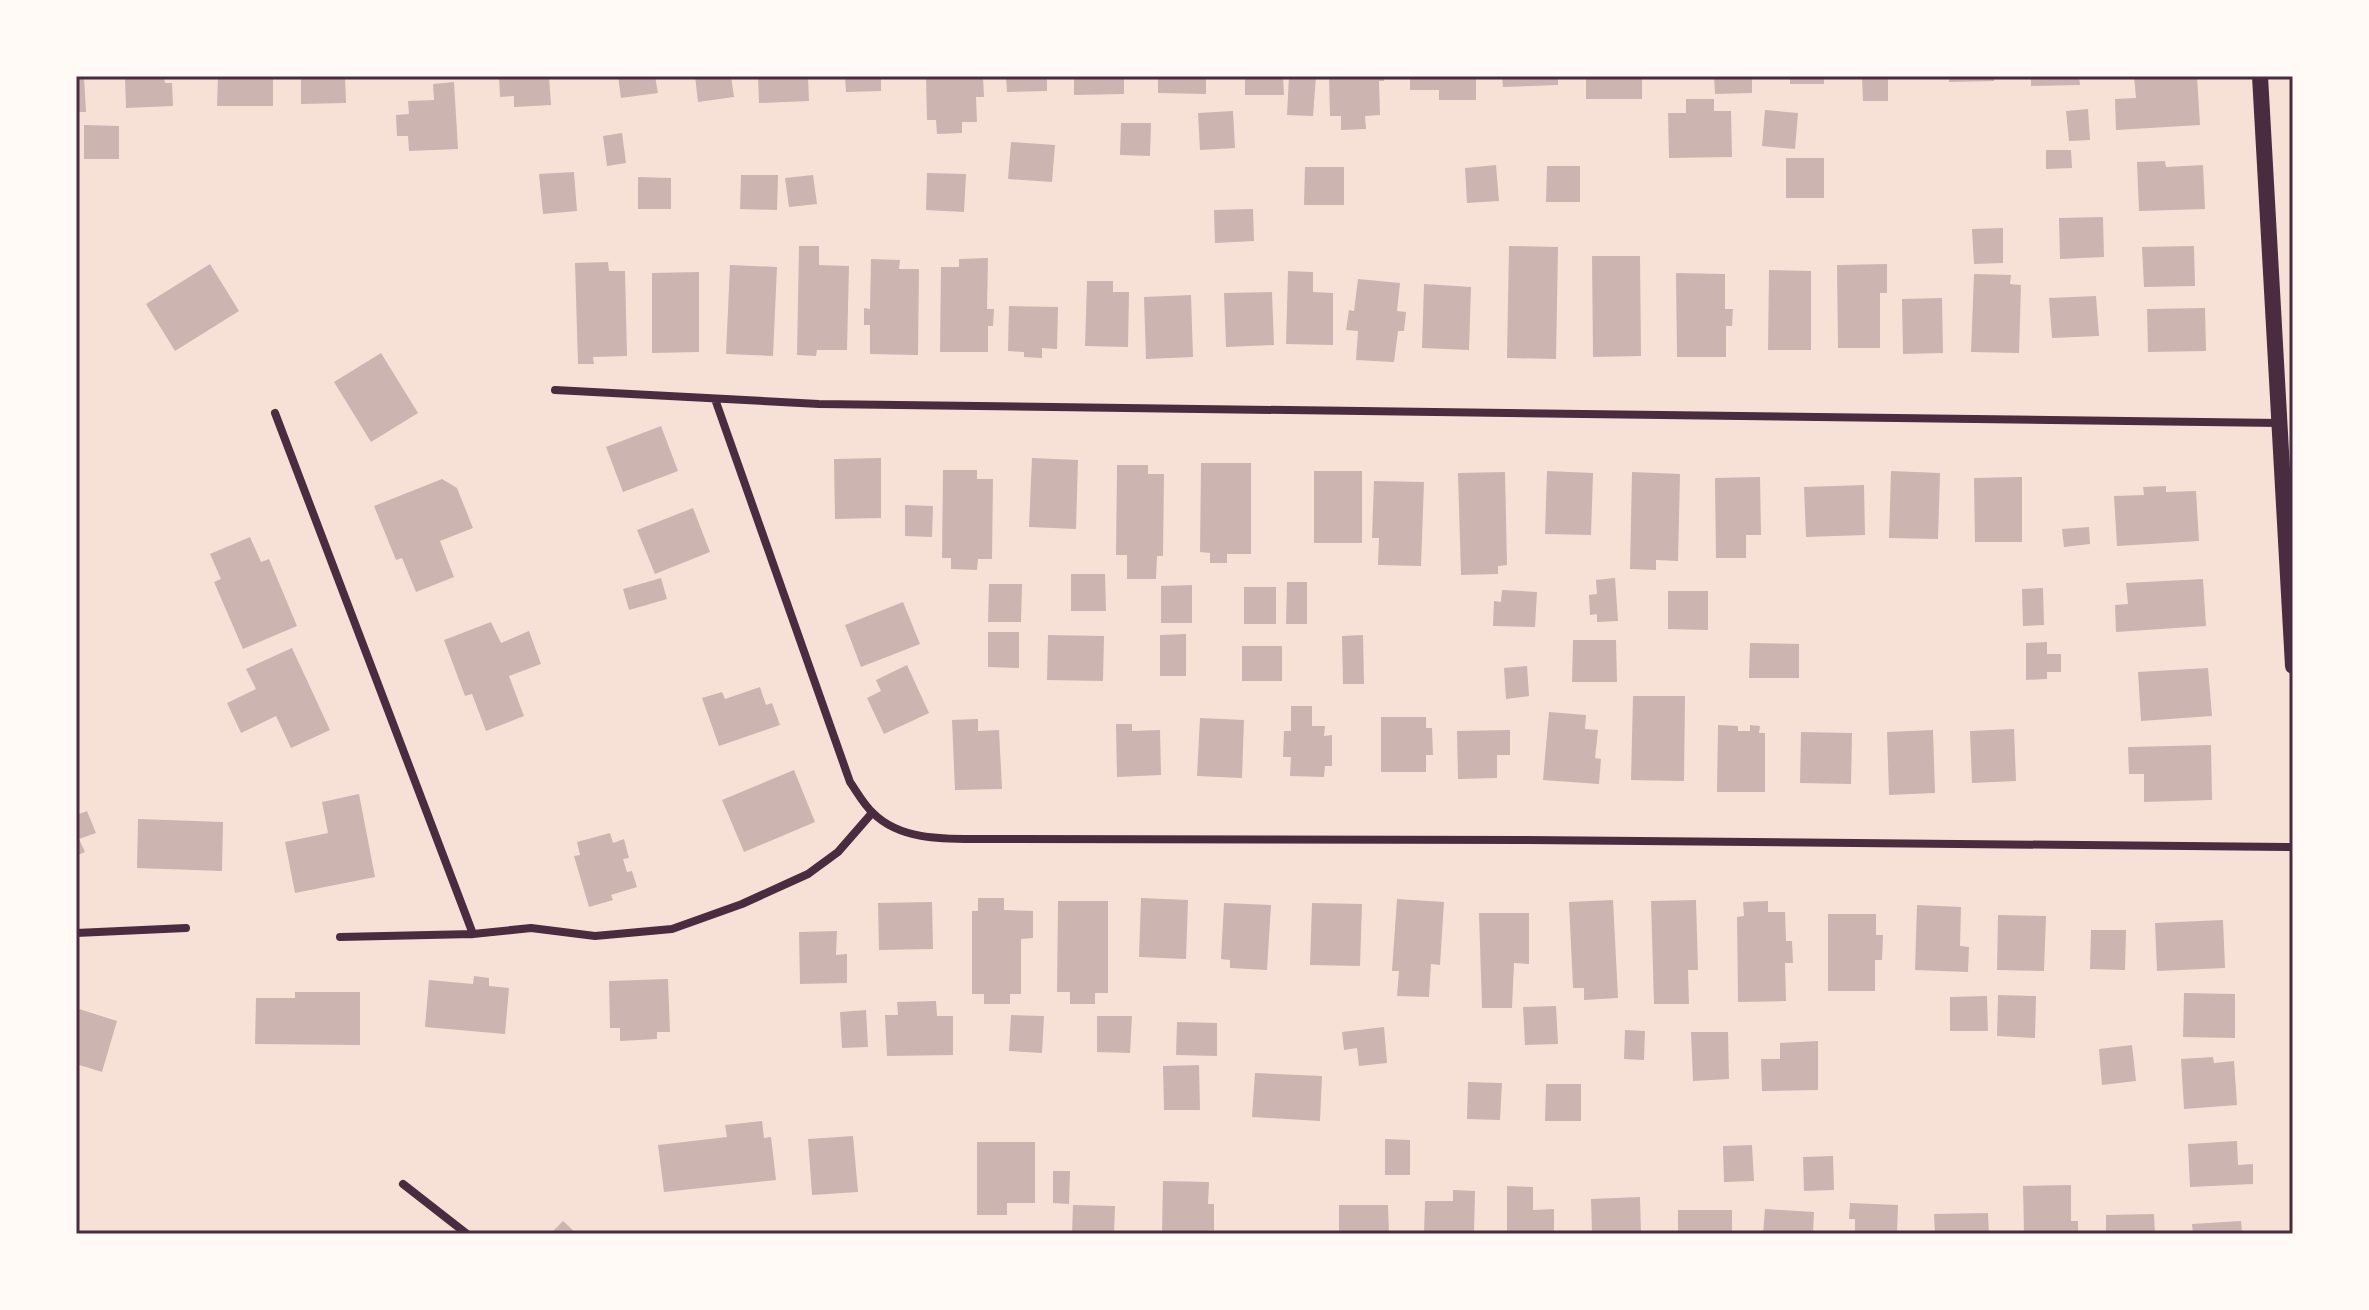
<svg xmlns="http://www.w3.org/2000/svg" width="2369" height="1310" font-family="Rubik,sans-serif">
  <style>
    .building { fill: #ccb4b1 }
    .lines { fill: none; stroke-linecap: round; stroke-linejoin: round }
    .minor { stroke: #4a2c40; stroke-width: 8 }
    .secondary { stroke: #4a2c40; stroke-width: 16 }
    .neatline { fill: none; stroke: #4a2c40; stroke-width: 3 }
  </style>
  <rect width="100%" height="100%" fill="#f7e1d7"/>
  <path class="building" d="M76,76H84L86,112H76Z
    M125,76H164L165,83H172L173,106L126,108Z
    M218,76H273V106H217Z
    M301,76H345L346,103L301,104Z
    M499,76H549L551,105L514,107V96L500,97Z
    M618,76H655L658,93L621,98Z
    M695,76H731L734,97L698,102Z
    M758,76H808L809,101L759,103Z
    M845,76H881V91L846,92Z
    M926,76L983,77L984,97H976L977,122H962V133L937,134L936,120H927Z
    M1006,76H1047V91L1007,92Z
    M1074,76H1124V94L1074,95Z
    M1158,76H1206V94L1158,93Z
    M1245,76H1283L1284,95H1245Z
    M1289,76H1316L1313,116L1287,115Z
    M1329,76H1384V81H1379L1380,115L1365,116L1366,129L1341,130V116H1330Z
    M1410,76H1476V100H1439V90H1410Z
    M1502,76H1558V85L1503,87Z
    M1586,76H1642V99H1586Z
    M1714,76H1752V93L1715,94Z
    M1790,76H1824V84H1790Z
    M1862,76H1888V101H1863Z
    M1949,76H1994V81L1949,82Z
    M2031,76H2079L2080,85L2031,86Z
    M2134,76H2197L2200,125L2116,130L2115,99L2136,98Z
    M454,82L458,149L409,151L408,136H397L396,115L409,114L408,101L434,100L433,84Z
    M1686,99H1714V111H1731L1732,157L1669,158L1668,113H1686Z
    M2088,109L2090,140L2069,141L2066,111Z
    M1765,110L1798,113L1795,149L1762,146Z
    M1233,111L1235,148L1200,150L1198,113Z
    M1121,123H1151L1150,156L1120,155Z
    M84,125L119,126V159H84Z
    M622,133L626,163L607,166L603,136Z
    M1011,142L1055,145L1052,182L1008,179Z
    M2046,150H2071L2072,168L2046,169Z
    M1786,158H1824V198H1786Z
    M2165,161L2166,167L2203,165L2205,209L2139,211L2137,162Z
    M1496,165L1499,201L1467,203L1465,168Z
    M1547,166H1580V202H1546Z
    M1305,167H1344V205H1304Z
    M574,172L577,211L543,214L539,174Z
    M927,173L966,174L964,212L926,210Z
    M741,175H778L777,210L740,209Z
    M813,175L817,204L789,207L785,178Z
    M638,177L671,178V209H638Z
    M1253,209L1254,241L1215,243L1214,210Z
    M2103,217L2104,257L2060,259L2059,218Z
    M2003,228V263L1974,264L1972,229Z
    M799,246H819V265L849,266L847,350H817L816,356L797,355Z
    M1509,246L1558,247L1556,359L1507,358Z
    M2194,246L2195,286L2144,287L2142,247Z
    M1592,256H1640L1641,356L1593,357Z
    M988,258L987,309H994L993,326H988V352H940L941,267H959V259Z
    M871,259L900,260L899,269H919L918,355L870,354V325H864V308L870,309Z
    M608,262L609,271H625L627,356L593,357L594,364H578L575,263Z
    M210,264L239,311L175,351L146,304Z
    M1887,264V293H1880V348H1838L1837,265Z
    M730,265L777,267L773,356L726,354Z
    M1769,270L1811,271V350H1768Z
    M1288,271L1313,272V292L1333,293V345L1286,344Z
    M699,272V352L652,353V273Z
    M1676,273L1725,274V309H1733L1732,326H1726V357H1677Z
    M1974,274L2011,275L2010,284L2021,285L2019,353L1971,352Z
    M1358,279L1400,283L1397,311L1406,312L1404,331H1398L1394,362L1356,360L1358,331L1346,330L1349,310L1354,311Z
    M1087,281H1113V292H1129L1128,347L1085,346Z
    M1424,284L1471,287L1469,350L1422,348Z
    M1272,292L1274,345L1226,347L1224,293Z
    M1191,295L1193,357L1146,359L1144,297Z
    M2096,296L2099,336L2052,338L2049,298Z
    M1942,298L1943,353L1903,354L1902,299Z
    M1009,306L1058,307L1057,349L1042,348V358L1024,357V352L1008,351Z
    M2205,308L2206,351L2148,352L2147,309Z
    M381,353L418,413L371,442L334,382Z
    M661,426L678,471L623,492L606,447Z
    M881,458V518L835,519L834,459Z
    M1032,458L1078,460L1076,529L1029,527Z
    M1201,463H1251V554H1227V563H1210V553L1200,552Z
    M1117,465H1148V474H1164L1163,556H1157L1156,579H1127V555H1116Z
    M943,470H977V479H993L992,559H978L977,570L951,569V558H942Z
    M1314,471H1362V543H1314Z
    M1547,471L1593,473L1591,535L1545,534Z
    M1891,471L1940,473L1938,539L1889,538Z
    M1505,472L1507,565L1498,566V574L1461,575L1458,473Z
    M1632,472L1680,474L1678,561L1656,560V570L1630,569Z
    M1760,477L1761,535H1746V558H1716L1715,478Z
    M2022,477V542H1975L1974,478Z
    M442,479L457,488L473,528L440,541L454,577L416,592L402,558L396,560L374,506Z
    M1374,481L1424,482L1421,566L1378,565L1379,538H1372Z
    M1864,485L1865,535L1806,537L1804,487Z
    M2166,486V492L2196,491L2199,541L2117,546L2114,496L2144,495L2143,487Z
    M905,505L933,506L932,537L905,536Z
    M693,508L710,552L655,574L637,530Z
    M2089,527L2090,544L2064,547L2062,529Z
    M250,537L261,562L269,559L297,626L243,649L214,582L221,579L210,554Z
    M1071,574H1105L1106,611H1071Z
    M661,578L667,599L629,610L623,589Z
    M1615,578L1618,621L1597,622V614L1590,615L1589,595L1597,594L1596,580Z
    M2203,579L2206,626L2116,632L2115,605L2128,604L2126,583Z
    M1287,582H1307V624H1286Z
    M989,584H1022L1021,622H988Z
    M1192,585V623H1161V586Z
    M1244,587H1276V624H1244Z
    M2043,588L2044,625L2023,626L2022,589Z
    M1502,590L1537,592L1535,627L1493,626L1494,601L1501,602Z
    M1668,591H1708V630L1668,629Z
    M903,602L920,644L861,667L845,625Z
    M491,622L501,643L529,631L541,664L509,676L524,716L486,731L472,694L465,696L444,640Z
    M988,632H1019V668L988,667Z
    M1186,634V676H1160V635Z
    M1048,635L1104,636L1103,681L1047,680Z
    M1363,635L1364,684H1343L1342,636Z
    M1573,640H1616L1617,682H1572Z
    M2047,642V654H2061V672H2047V679L2026,680V643Z
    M1750,643L1799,644V678H1749Z
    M1242,646H1282V681H1242Z
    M292,648L330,730L291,748L276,716L241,733L227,703L256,689L246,669Z
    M907,665L929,713L884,734L867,698L881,691L876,680Z
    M1527,666L1529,696L1506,699L1504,668Z
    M2208,668L2212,716L2141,721L2138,672Z
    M760,687L766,705L772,703L780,725L719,746L702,698L722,692L725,699Z
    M1633,696H1685L1684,781L1631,780Z
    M1291,706H1312V726H1325L1324,736L1332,735V766H1325L1324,777L1290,776L1291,757H1283L1284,731H1291Z
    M1549,712L1586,715L1585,729L1598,730L1595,758L1601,759L1599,784L1543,780Z
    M1381,717H1426V728H1432L1433,755H1426V772H1381Z
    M1200,718L1244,720L1242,778L1197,776Z
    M978,719V731L999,730L1002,789L955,790L952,720Z
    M1116,724H1132V731L1160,730L1161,775L1117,777Z
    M1718,725L1738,726V731H1750V725L1760,726L1759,733H1765V792H1717Z
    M2014,729L2016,781L1972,783L1970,731Z
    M1510,730V755H1497V778L1458,779L1457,731Z
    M1933,730L1935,793L1889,795L1887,732Z
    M1801,732L1852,733L1851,784L1800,783Z
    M2211,745L2212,800L2144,802V774H2129L2128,747Z
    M794,770L815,822L744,852L722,800Z
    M359,794L375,877L295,893L285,842L328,833L322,802Z
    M87,811L96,833L79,839L85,852L76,856V815Z
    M138,819L223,822L222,871L137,868Z
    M610,833L613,843L624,839L629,858L623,859L627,872L632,871L637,887L611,895L613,900L589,907L574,856L580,855L577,842Z
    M978,898H1004V910L1033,911V938L1021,939V994H1010V1004H984V994H972V911H978Z
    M1141,898L1188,900L1186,959L1139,957Z
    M1397,899L1444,902L1440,965L1431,964L1429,997L1397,996L1399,971H1392Z
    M1613,900L1618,998L1584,1000V988H1573L1569,902Z
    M1696,900L1698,970H1688L1689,1004H1654L1651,901Z
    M1058,901H1108V993H1095V1004H1070V992H1057Z
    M1768,901V912H1785L1786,941H1792L1793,963H1785L1786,1001L1738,1002L1737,917L1744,916L1743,902Z
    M932,902L933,949L879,950L878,903Z
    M1224,903L1271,905L1267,970L1230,968V960L1221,959Z
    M1312,903L1362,904L1360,966L1310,965Z
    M1917,905L1961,907L1960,946L1969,947L1968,972L1915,970Z
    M1479,913H1529V964L1514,963L1512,1008H1482Z
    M1828,914H1876V935H1883L1882,960H1875V991H1828Z
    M1998,915L2046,916L2044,971L1997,970Z
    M2223,920L2225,968L2157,971L2155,923Z
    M2091,930H2126L2125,970L2090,969Z
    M837,931L836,955L847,954V983L800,984L799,932Z
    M474,976L489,978V986L509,988L505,1034L425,1027L429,980L473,984Z
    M668,979L670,1032H657V1039L620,1041V1028H610L609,981Z
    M295,992H360V1045L255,1044L256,998H295Z
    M2184,993L2235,994V1038L2183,1037Z
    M1998,995L2036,996L2035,1038L1997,1036Z
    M1987,996L1988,1031H1950V997Z
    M936,1001L937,1016H953V1055L887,1056L885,1015H898L897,1002Z
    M1556,1006L1558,1044L1525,1045L1523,1007Z
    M76,1008L117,1021L102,1072L76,1064Z
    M866,1010L868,1047L842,1048L840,1012Z
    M1011,1015L1044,1016L1042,1053L1009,1051Z
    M1097,1016H1132L1130,1053L1097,1052Z
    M1177,1022L1217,1023V1056L1176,1055Z
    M1384,1027L1387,1063L1359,1066L1357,1048L1344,1050L1342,1032Z
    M1625,1030L1645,1031L1644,1060L1624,1059Z
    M1691,1032H1728L1729,1079L1693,1081Z
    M1818,1041V1090L1762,1091L1761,1059H1780V1043Z
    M2132,1045L2136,1081L2102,1085L2099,1049Z
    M2213,1057L2214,1063L2234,1061L2237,1105L2184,1109L2181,1059Z
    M1199,1065L1200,1110H1164L1163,1066Z
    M1255,1073L1322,1076L1320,1121L1252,1117Z
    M1468,1082L1502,1083L1500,1120L1467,1119Z
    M1546,1084H1581V1121H1545Z
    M762,1121L764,1138L771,1137L776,1180L664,1192L658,1145L727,1137L725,1125Z
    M853,1136L858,1192L812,1195L808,1139Z
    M1385,1139L1410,1140V1175H1385Z
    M2237,1141L2238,1165L2253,1164V1184L2190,1187L2188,1144Z
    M977,1142H1035V1203H1007V1215H977Z
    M1752,1145L1754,1181L1724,1182L1723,1146Z
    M1833,1156L1834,1190L1804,1191L1803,1157Z
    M1053,1171H1070L1069,1204L1053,1203Z
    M1163,1181L1209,1182L1208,1204H1214V1231L1209,1230V1234H1162Z
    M2071,1185V1221H2078V1234H2024L2023,1186Z
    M1507,1186L1533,1187V1210L1554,1209V1234H1507Z
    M1453,1190L1475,1191L1474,1234H1424L1425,1201H1453Z
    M1640,1197L1641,1234H1592L1591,1199Z
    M1850,1203L1898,1205L1897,1234H1855V1219H1849Z
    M1073,1205L1115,1206L1114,1234H1072Z
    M1339,1205H1388L1389,1234H1339Z
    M1765,1209L1814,1212L1813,1234H1763Z
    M1678,1210H1732V1234H1678Z
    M1988,1213L1989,1234H1935L1934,1214Z
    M2154,1214L2155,1234H2106V1215Z
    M563,1221L577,1234H550Z
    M2241,1221L2242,1234H2193L2192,1224Z"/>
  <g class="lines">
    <path class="minor" d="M555,390L819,404L2279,423
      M715,399L850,782C857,792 864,805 873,813C901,841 946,839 983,839L1527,840L2293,847
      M275,413L473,934
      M76,933L186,928
      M340,937L473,934L531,928L595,936L672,929L742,904L808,874L838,852L872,813
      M403,1184L467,1234"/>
    <path class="secondary" d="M2260,76L2293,666"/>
  </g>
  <rect width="2369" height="1310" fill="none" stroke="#fffaf5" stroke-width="156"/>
  <rect x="78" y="78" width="2213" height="1154" class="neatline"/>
</svg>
